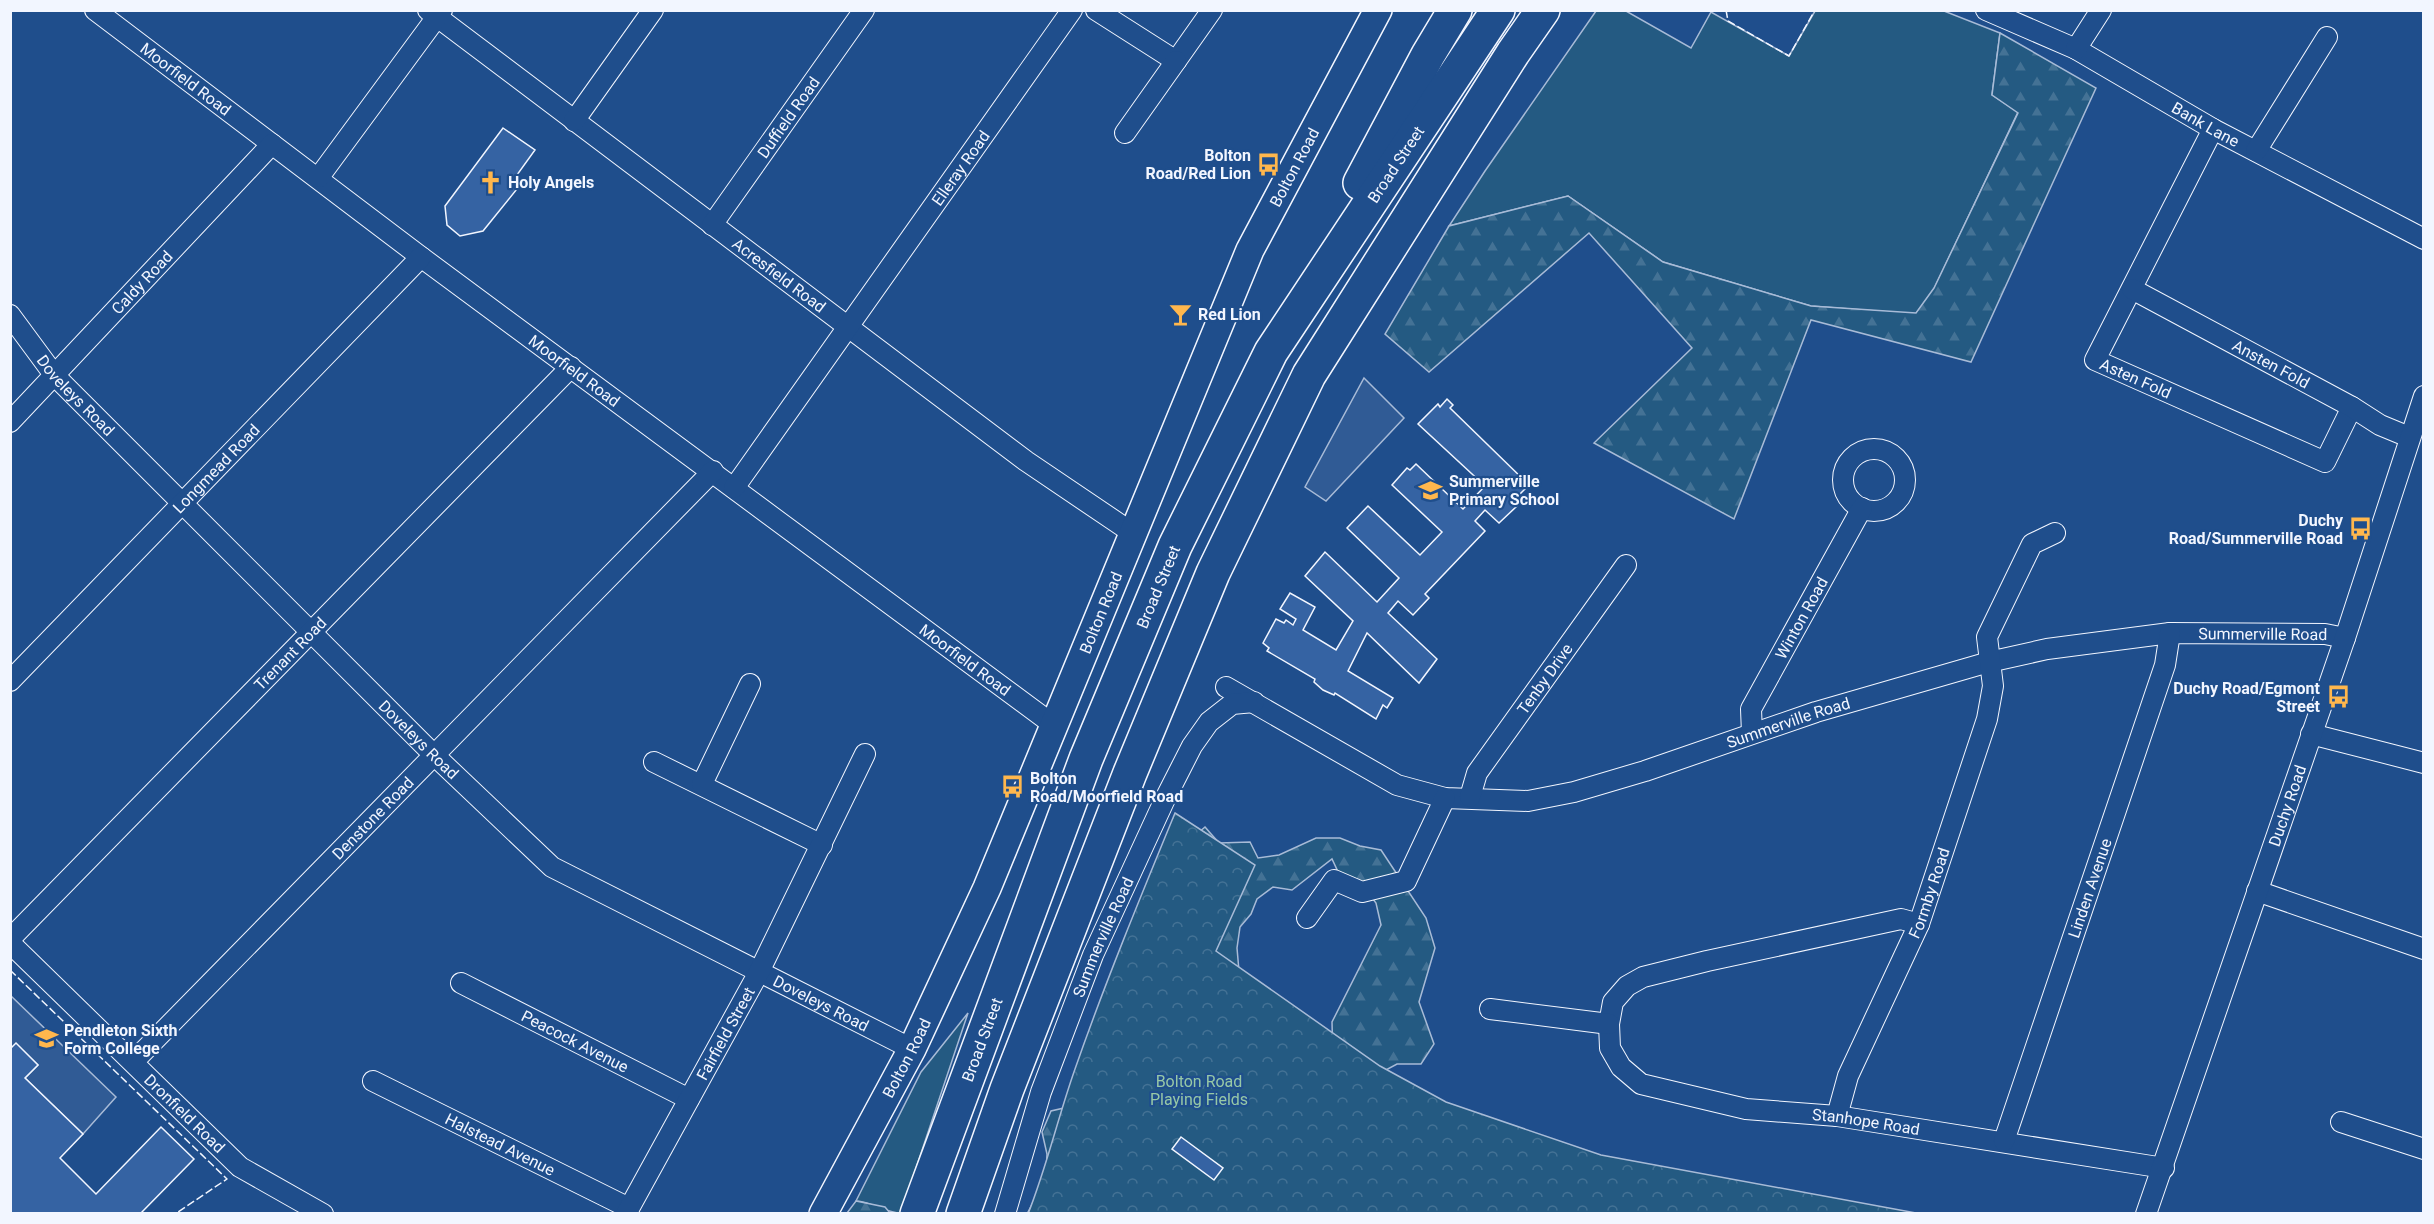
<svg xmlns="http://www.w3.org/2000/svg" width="2434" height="1224" font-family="Roboto,sans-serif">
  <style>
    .grass { fill: #245a82; stroke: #a8bbd7; stroke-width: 1.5 }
    .forest { fill: url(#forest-firs); stroke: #a8bbd7; stroke-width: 1.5 }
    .park { fill: url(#park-crowns); stroke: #a8bbd7; stroke-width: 1.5 }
    .parking { fill: #305b95; stroke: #a8bbd7; stroke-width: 1.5 }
    .building { fill: #3563a3; stroke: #f2f6ff; stroke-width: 1.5 }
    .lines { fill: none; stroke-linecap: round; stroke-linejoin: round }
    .street-casing { stroke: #f2f6ff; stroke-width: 22 }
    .secondary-casing { stroke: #f2f6ff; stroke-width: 30 }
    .highway-casing { stroke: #f2f6ff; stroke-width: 36 }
    .street { stroke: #1f4e8c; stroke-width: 20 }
    .secondary { stroke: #1f4e8c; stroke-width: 27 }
    .highway { stroke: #1f4e8c; stroke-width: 33 }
    .fence { stroke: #f2f6ff; stroke-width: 1.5; stroke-dasharray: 8 3; stroke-linecap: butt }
    .labels { text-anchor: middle; stroke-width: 4.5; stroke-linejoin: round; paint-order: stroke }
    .street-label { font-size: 16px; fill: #f2f6ff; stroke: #1f4e8c }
    .poi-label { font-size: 16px; font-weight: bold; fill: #f2f6ff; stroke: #1f4e8c; text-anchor: start }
    .park-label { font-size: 16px; fill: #97c8a6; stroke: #1f4e8c }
  </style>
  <defs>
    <pattern id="forest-firs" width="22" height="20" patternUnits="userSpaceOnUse" patternTransform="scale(1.5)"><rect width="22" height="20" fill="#245a82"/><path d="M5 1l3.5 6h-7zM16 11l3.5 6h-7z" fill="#447295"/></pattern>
    <pattern id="park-crowns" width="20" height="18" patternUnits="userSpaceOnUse" patternTransform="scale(1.5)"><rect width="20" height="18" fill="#245a82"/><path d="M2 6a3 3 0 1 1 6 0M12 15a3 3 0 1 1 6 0" fill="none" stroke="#447295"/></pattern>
  </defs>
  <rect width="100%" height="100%" fill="#1f4e8c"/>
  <path class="grass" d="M1596,11H1626L1691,48L1711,12L1789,56L1815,11H1944L2000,33L1992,95L2018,112L1934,289L1916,314L1811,306L1663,262L1568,196L1449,226L1485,171Z
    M968,1013L901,1213C885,1213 873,1202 856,1201L921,1072Z"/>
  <path class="forest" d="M2000,33L2096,88L1971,362L1811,320L1734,519L1594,443L1692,348L1589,233L1429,372L1385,334L1449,226L1568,196L1663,262L1811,306L1916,313L1934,288L2018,113L1992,95Z
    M1205,827L1219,843L1250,842L1258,858L1279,855L1316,838H1340L1360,846L1381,850L1426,918L1435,948L1419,1002L1434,1044L1421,1064H1397L1371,1078L1333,1062L1332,1022L1381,925L1376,903L1359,880L1340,876L1332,859L1292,890L1273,887L1257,899L1251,914L1240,927L1237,948L1239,971L1079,1213L1027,1214L1046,1178L1047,1154L1042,1132L1051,1111L1077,1105L1190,840Z
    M856,1201L885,1207L890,1213H847Z"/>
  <path class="park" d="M1175,813L1255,865L1216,951L1380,1066L1446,1102L1601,1155L1916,1213L1028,1214C1047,1166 1058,1117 1075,1069C1105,983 1140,898 1175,813Z"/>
  <path class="parking" d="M1364,378L1404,418L1326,501L1305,487Z
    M10,995L116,1097L83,1134L25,1078L38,1065L16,1044L11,1049Z"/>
  <path class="building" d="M503,128L535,150L514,179L521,184L483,231L460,236L447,225L445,206Z
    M1447,399L1453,405L1450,408L1529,485L1512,502L1517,506L1499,523L1485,510L1475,521L1485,531L1425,594L1429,598L1413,615L1398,601L1388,613L1437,659L1419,683L1367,633L1348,671L1393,698L1387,708L1383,705L1376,719L1335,693L1334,695L1323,690L1314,682L1315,679L1267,651L1269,648L1263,643L1276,619L1284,623L1286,620L1293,625L1296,619L1280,609L1290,593L1315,607L1303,630L1336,650L1353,621L1305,576L1325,552L1377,602L1399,578L1347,528L1368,506L1420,555L1442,532L1392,485L1407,468L1410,470L1416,464L1463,509L1485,486L1418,424L1438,404L1440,407Z
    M16,1043L38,1065L25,1078L83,1134L60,1158L96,1194L161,1127L194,1159L140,1214H11L10,1049Z
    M1181,1137L1223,1168L1214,1180L1172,1149Z"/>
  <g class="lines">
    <defs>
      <g id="street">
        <path id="s1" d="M95,10L421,257L1055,726"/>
        <path id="s2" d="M428,10L1026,461L1134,534"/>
        <path d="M1096,10L1176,61L1212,10"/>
        <path id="s3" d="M1986,10L2076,49L2213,129L2424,239"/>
        <path d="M2076,49L2101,10"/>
        <path d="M574,121L653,10"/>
        <path id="s4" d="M2213,129L2095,360L2325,462L2352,407"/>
        <path d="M1125,133L1176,61"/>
        <path d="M2256,151L2327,37"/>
        <path d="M319,177L442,10"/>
        <path id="s5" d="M712,225L864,10"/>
        <path id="s6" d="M2132,289L2352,407L2380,425L2409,437"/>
        <path id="s7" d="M10,315L55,376L434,755L552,867L912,1049"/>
        <path id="s8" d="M10,422L272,144"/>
        <circle cx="1874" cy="480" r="31"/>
        <path id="s9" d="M734,488L1072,10"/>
        <path id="s10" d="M10,681L421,257"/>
        <path id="s11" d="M1226,687L1397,785L1445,798L1528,801L1574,792L1645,771L1816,712L1989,662L2047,649L2170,633L2325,634L2345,638"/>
        <path id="s12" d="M1752,733L1751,709L1862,508"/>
        <path d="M2311,734L2424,763"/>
        <path d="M654,762L822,845"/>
        <path d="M702,784L750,684"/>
        <path id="s13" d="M1470,797L1477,773L1626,565"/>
        <path d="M2257,891L2424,949"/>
        <path d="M1307,918L1334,880L1362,892L1406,881L1445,798"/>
        <path id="s14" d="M1919,924L1901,919L1707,961L1643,977L1627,986L1613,1002L1609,1024L1610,1048L1621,1067L1641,1084L1746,1109L1837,1116L2164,1168"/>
        <path id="s15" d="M10,939L571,367"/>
        <path id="s16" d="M10,943L240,1167L323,1214"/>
        <path id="s17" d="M461,983L689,1099"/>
        <path d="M1490,1009L1609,1024"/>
        <path id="s18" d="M133,1062L713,471"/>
        <path id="s19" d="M373,1081L629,1208"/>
        <path id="s20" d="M1837,1116L1848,1076L1919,924L1987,719L1993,686L1987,637L2032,544L2055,533"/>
        <path d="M2341,1122L2424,1149"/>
        <path id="s21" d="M2004,1141L2165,665L2170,633"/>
        <path id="s22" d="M626,1214L759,972L865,754"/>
        <path id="s23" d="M1005,1214L1041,1092L1093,955L1165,799L1192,746L1209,722L1232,704L1254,702"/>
        <path id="s24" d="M2146,1214L2345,638L2424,396"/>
      </g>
      <g id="secondary">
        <path id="s25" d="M823,1214L912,1049L987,888L1250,250L1378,10"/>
      </g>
      <g id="highway">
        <path d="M1360,183L1428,55L1455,10"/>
        <path id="s26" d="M917,1214L1086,759L1175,546L1271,352L1498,10"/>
        <path d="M963,1214L1007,1089L1130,773L1213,573L1309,375L1513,53L1543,10"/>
      </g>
    </defs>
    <use href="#street" class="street-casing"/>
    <use href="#secondary" class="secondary-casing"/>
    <use href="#highway" class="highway-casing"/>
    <use href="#street" class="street"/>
    <use href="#secondary" class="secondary"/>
    <use href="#highway" class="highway"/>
    <path class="fence" d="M1726,10L1728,21L1789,56L1815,10
      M10,970L227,1179L175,1214"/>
  </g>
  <defs>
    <symbol id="bus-bare" viewBox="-9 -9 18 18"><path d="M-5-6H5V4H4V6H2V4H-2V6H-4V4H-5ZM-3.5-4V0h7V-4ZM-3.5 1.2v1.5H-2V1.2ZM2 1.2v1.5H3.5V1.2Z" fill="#ffb74d" stroke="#1f4e8c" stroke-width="2.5" paint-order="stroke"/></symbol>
    <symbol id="church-bare" viewBox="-9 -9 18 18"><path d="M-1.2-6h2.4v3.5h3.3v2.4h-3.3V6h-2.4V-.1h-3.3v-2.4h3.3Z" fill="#ffb74d" stroke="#1f4e8c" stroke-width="2.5" paint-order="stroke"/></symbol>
    <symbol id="bar-bare" viewBox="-9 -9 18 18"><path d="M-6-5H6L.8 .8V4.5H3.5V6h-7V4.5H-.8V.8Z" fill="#ffb74d" stroke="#1f4e8c" stroke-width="2.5" paint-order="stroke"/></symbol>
    <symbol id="school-bare" viewBox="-9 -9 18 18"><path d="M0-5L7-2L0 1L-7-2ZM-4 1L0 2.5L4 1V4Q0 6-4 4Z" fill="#ffb74d" stroke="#1f4e8c" stroke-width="2.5" paint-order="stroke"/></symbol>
    <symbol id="university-bare" viewBox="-9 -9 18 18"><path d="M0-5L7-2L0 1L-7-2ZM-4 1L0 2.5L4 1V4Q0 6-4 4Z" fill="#ffb74d" stroke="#1f4e8c" stroke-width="2.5" paint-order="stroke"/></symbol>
  </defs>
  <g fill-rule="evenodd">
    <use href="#bus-bare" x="1252" y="148" width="33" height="33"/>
    <use href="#church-bare" x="474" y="166" width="33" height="33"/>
    <use href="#bar-bare" x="1164" y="298" width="33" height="33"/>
    <use href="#school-bare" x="1414" y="474" width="33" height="33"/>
    <use href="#bus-bare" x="2344" y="512" width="33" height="33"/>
    <use href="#bus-bare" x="2322" y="680" width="33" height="33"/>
    <use href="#bus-bare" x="996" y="770" width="33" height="33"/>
    <use href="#university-bare" x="30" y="1022" width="33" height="33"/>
  </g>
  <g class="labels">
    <g class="street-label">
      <text dy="6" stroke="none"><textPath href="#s1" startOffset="114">Moorfield Road</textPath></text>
      <text dy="6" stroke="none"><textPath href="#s5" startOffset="132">Duffield Road</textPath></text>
      <text dy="6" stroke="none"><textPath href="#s3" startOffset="248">Bank Lane</textPath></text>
      <text dy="6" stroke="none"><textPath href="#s26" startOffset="1158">Broad Street</textPath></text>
      <text dy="6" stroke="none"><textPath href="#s25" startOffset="1149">Bolton Road</textPath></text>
      <text dy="6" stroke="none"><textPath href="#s9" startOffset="392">Elleray Road</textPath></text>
      <text dy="6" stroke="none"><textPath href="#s2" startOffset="440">Acresfield Road</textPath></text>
      <text dy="6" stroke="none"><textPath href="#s8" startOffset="192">Caldy Road</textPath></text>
      <text dy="6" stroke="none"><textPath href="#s6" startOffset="158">Ansten Fold</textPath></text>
      <text dy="6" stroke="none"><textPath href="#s1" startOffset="600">Moorfield Road</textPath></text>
      <text dy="6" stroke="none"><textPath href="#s4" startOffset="304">Asten Fold</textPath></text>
      <text dy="6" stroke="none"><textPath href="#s7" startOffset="104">Doveleys Road</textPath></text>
      <text dy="6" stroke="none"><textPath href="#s10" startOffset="296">Longmead Road</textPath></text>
      <text dy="6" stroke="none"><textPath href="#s26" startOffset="672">Broad Street</textPath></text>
      <text dy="6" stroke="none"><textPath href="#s25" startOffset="663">Bolton Road</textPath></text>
      <text dy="6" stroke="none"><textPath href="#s12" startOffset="128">Winton Road</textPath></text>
      <text dy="6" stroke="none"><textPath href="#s11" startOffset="1088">Summerville Road</textPath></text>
      <text dy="6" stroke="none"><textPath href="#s15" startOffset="400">Trenant Road</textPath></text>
      <text dy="6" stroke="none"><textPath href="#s1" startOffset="1086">Moorfield Road</textPath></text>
      <text dy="6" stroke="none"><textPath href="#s13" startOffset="141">Tenby Drive</textPath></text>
      <text dy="6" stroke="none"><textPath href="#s11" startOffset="602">Summerville Road</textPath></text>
      <text dy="6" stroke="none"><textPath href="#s7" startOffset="590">Doveleys Road</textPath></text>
      <text dy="6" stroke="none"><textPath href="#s24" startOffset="432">Duchy Road</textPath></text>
      <text dy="6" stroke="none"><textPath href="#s18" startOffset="342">Denstone Road</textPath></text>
      <text dy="6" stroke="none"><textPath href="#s21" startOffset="267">Linden Avenue</textPath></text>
      <text dy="6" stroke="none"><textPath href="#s20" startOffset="242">Formby Road</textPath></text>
      <text dy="6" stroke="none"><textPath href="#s23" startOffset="294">Summerville Road</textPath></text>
      <text dy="6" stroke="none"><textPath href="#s7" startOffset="1076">Doveleys Road</textPath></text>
      <text dy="6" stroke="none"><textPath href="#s22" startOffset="206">Fairfield Street</textPath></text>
      <text dy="6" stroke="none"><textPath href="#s26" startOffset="186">Broad Street</textPath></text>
      <text dy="6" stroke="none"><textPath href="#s17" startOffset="128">Peacock Avenue</textPath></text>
      <text dy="6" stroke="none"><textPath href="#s25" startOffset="177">Bolton Road</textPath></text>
      <text dy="6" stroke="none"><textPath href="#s16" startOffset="244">Dronfield Road</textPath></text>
      <text dy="6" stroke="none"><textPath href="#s14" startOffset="646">Stanhope Road</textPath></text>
      <text dy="6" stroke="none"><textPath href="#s19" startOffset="142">Halstead Avenue</textPath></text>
    </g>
    <g class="poi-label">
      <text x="1251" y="161" text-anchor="end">Bolton<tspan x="1251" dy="18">Road/Red Lion</tspan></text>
      <text x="508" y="188">Holy Angels</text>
      <text x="1198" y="320">Red Lion</text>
      <text x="1449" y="487">Summerville<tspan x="1449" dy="18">Primary School</tspan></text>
      <text x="2343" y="526" text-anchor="end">Duchy<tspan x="2343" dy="18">Road/Summerville Road</tspan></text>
      <text x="2320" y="694" text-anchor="end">Duchy Road/Egmont<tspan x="2320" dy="18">Street</tspan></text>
      <text x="1030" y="784">Bolton<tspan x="1030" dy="18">Road/Moorfield Road</tspan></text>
      <text x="64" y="1036">Pendleton Sixth<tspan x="64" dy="18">Form College</tspan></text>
    </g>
    <g class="park-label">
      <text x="1199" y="1087">Bolton Road<tspan x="1199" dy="18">Playing Fields</tspan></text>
    </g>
  </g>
  <rect width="2434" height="1224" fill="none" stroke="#f2f6ff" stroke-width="24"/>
</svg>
